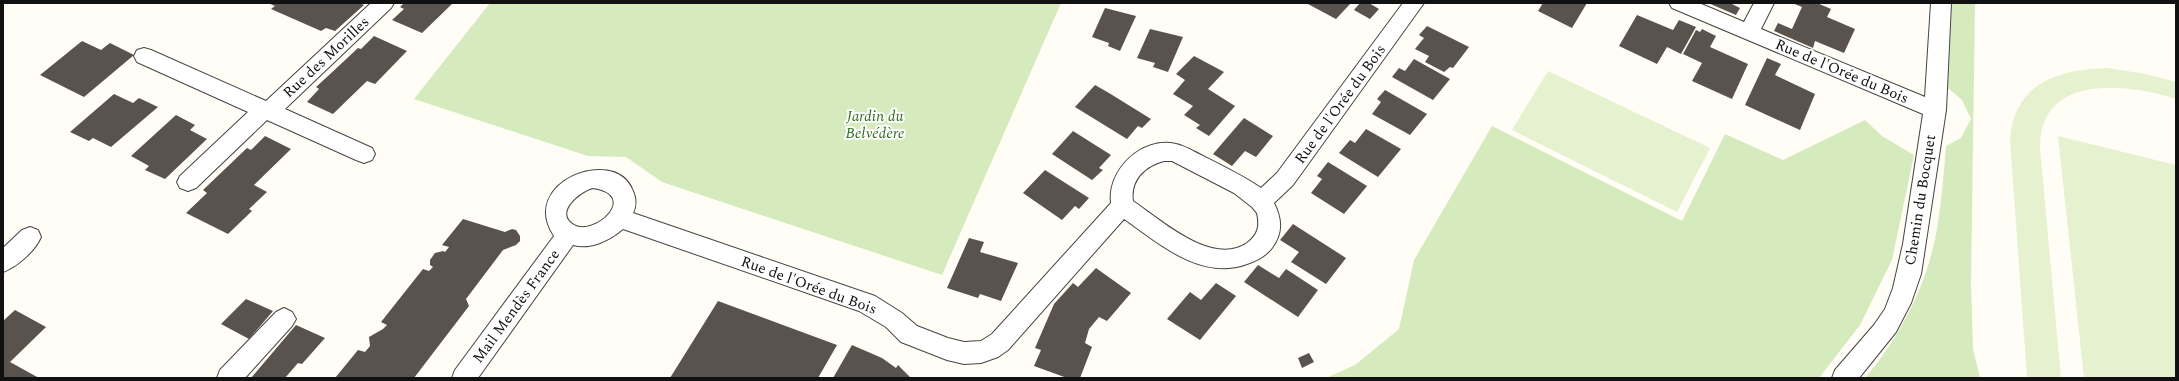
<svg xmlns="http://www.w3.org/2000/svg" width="2179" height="381" font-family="Spectral,serif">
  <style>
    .green { fill: #d5ebbd }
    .pitch { fill: #e6f2cf }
    .building { fill: #5a524d }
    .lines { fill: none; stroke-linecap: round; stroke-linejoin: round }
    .minor-casing { stroke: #444; stroke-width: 2 }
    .minor { fill: #fff; fill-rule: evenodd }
    .labels { text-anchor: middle; stroke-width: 4; stroke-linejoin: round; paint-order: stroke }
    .street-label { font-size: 15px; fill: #111; stroke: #fff }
    .park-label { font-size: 15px; font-style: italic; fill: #2f6b1f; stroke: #fff }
  </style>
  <rect width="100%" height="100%" fill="#fffdf5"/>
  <path class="green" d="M490,3H1061L942,275L662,182L626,157L588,156L414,99Z
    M1946,3H1975L1971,284L1973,349L1980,378H1865C1902,335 1930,279 1938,222C1942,197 1944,171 1946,146L1961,138L1971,119L1962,100L1943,84Z
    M1865,120L1882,136L1914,155L1892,260L1860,325L1819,378H1326L1355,365L1399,329L1414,260L1492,126L1682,221L1725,134L1783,160Z"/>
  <path class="pitch" d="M2107,68L2146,74L2176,82V99C2127,83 2039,73 2040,148L2061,378H2027L2010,140C2014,83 2057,70 2107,68Z
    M1548,71L1710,148L1677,212L1512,130Z
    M2058,136L2176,165V378H2084Z"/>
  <path class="building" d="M268,3H360L364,5L335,31L326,28L321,31L271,9L275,6Z
    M404,3H453L422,33L392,20L404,9L400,7Z
    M1306,3H1351L1336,19Z
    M1360,3H1369L1379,9L1370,19L1354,10Z
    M1543,3H1587L1572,28L1538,11Z
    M1708,3H1730L1740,8L1736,15Z
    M1792,3H1817L1831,9L1827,17L1855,29L1844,53L1815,41L1813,48L1774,31L1778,23L1792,29L1802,7Z
    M1105,8L1136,16L1120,51L1108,46L1109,43L1092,37Z
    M1637,15L1673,30L1679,20L1696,27L1681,54L1667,47L1657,64L1619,46Z
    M1427,26L1469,47L1453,68L1450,67L1444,72L1425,62L1429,56L1415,49L1424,38L1419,35Z
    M1150,29L1183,37L1168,72L1153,67L1155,63L1137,58Z
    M1702,29L1716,36L1710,47L1748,64L1732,99L1692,81L1702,63L1683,54L1696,30L1700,32Z
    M374,36L407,51L375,84L367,81L333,114L307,102L319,89L316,87L328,76L358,48L361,49Z
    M82,41L101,50L110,43L134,55L84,97L40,75Z
    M1194,56L1224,72L1208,89L1235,106L1209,136L1196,128L1200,125L1184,115L1193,106L1173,94L1185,80L1176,74Z
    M1767,58L1781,64L1775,75L1815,94L1800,130L1745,105Z
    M1414,59L1450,79L1433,100L1392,77L1399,68L1405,71Z
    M1095,85L1109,93L1151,119L1142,128L1138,126L1127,139L1075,107Z
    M1385,90L1427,114L1410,135L1372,114L1381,102L1377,99Z
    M114,94L133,103L139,98L158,107L111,147L93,138L89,141L70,132Z
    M176,115L195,125L190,130L207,139L165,179L145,170L149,166L131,156Z
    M1244,118L1273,136L1256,157L1245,151L1232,166L1213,154Z
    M1366,129L1401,149L1378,177L1339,153L1350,140L1355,143Z
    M1073,131L1111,155L1099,168L1103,170L1092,180L1052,154Z
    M265,136L291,149L254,185L267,192L249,209L252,211L228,234L186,213L207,193L203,190L247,148L251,150Z
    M1328,162L1367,186L1344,214L1311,193L1322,179L1317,176Z
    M1045,170L1089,198L1079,209L1075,206L1062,220L1023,193Z
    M463,219L505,232L512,229L516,230L520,236V241L516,245L503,250L466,299L469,306L414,378H335L358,350L365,352L370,346L369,337L383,329L387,325L381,322L423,269L429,271L433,267L430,265V260L435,253L443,251L445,252L449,247L442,245Z
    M1293,224L1346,258L1326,284L1291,262L1299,252L1280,240Z
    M969,238L984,242L980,252L1018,263L1001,301L980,294L978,298L947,288Z
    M1258,265L1279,278L1286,269L1318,290L1298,317L1244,282Z
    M1096,268L1131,293L1107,321L1099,317L1089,329L1085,343L1092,347L1080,378H1067L1034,366L1041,350L1035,348L1054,304L1073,283L1078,287Z
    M1216,283L1236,296L1200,340L1167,319L1190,292L1201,300Z
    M246,299L273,311L249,339L221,324Z
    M718,301L837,345L818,378H670Z
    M15,310L46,327L10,362L39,378H3V321Z
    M296,325L325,338L302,364L298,363L285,378H251Z
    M852,345L882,358L896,368L898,365L911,378H833Z
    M1309,353L1314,362L1302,368L1298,358Z"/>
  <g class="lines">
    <defs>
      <path id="minor" d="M371,3H394L391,8L285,109L372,148L375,154L372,160L364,163L356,160L267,120L196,188L188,191L180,188L177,182L180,176L248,112L137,62L134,56L137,50L144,48L151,50L266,101Z
        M1403,3H1424L1293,185L1274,203C1282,219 1283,233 1272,248C1266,256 1256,261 1247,264C1201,281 1160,244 1124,219L1008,350L998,357L981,363L964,364L947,360L901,342L886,327L859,311L623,229C610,240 591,250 573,245L478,378H452L455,370L554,236C518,182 614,146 632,189C636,197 637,205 633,213L875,296L902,313L917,326L948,338L964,342L981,341L992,334L1111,203C1107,170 1142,136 1176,144C1185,146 1193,151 1201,155C1221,165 1242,175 1261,188L1277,173ZM1164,161H1172L1234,193L1252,207L1257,213C1260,226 1258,235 1247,243C1212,267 1161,220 1133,201C1130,181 1144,166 1164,161ZM593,188C640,195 595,237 574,225C553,213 580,191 593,188Z
        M1669,3H1699L1744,22L1754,3H1774L1761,29L1925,97L1931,3H1951L1946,110L1921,274L1911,303L1896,332L1859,378H1832L1835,370L1874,325L1885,309L1893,288L1903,244L1923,114L1672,8Z
        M30,227L38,230L41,237C35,251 17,267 3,272V248L22,230Z
        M284,308L292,312L296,319L292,326L245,378H217L220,370L276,312Z"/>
    </defs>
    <use href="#minor" class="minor-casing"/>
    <use href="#minor" class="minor"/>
  </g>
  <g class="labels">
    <g class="street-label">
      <text transform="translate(326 57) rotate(-43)" y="5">Rue des Morilles</text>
      <text transform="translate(1842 71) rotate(23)" y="5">Rue de l'Orée du Bois</text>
      <text transform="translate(1340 104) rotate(-54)" y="5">Rue de l'Orée du Bois</text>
      <text transform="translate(1920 200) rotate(-81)" y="5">Chemin du Bocquet</text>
      <text transform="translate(809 285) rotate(20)" y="5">Rue de l'Orée du Bois</text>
      <text transform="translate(516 306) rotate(-54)" y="5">Mail Mendès France</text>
    </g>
    <g class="park-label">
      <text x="875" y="121">Jardin du<tspan x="875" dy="17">Belvédère</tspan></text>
    </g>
  </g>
  <rect width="2179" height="381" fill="none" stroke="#111111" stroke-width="8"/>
</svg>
